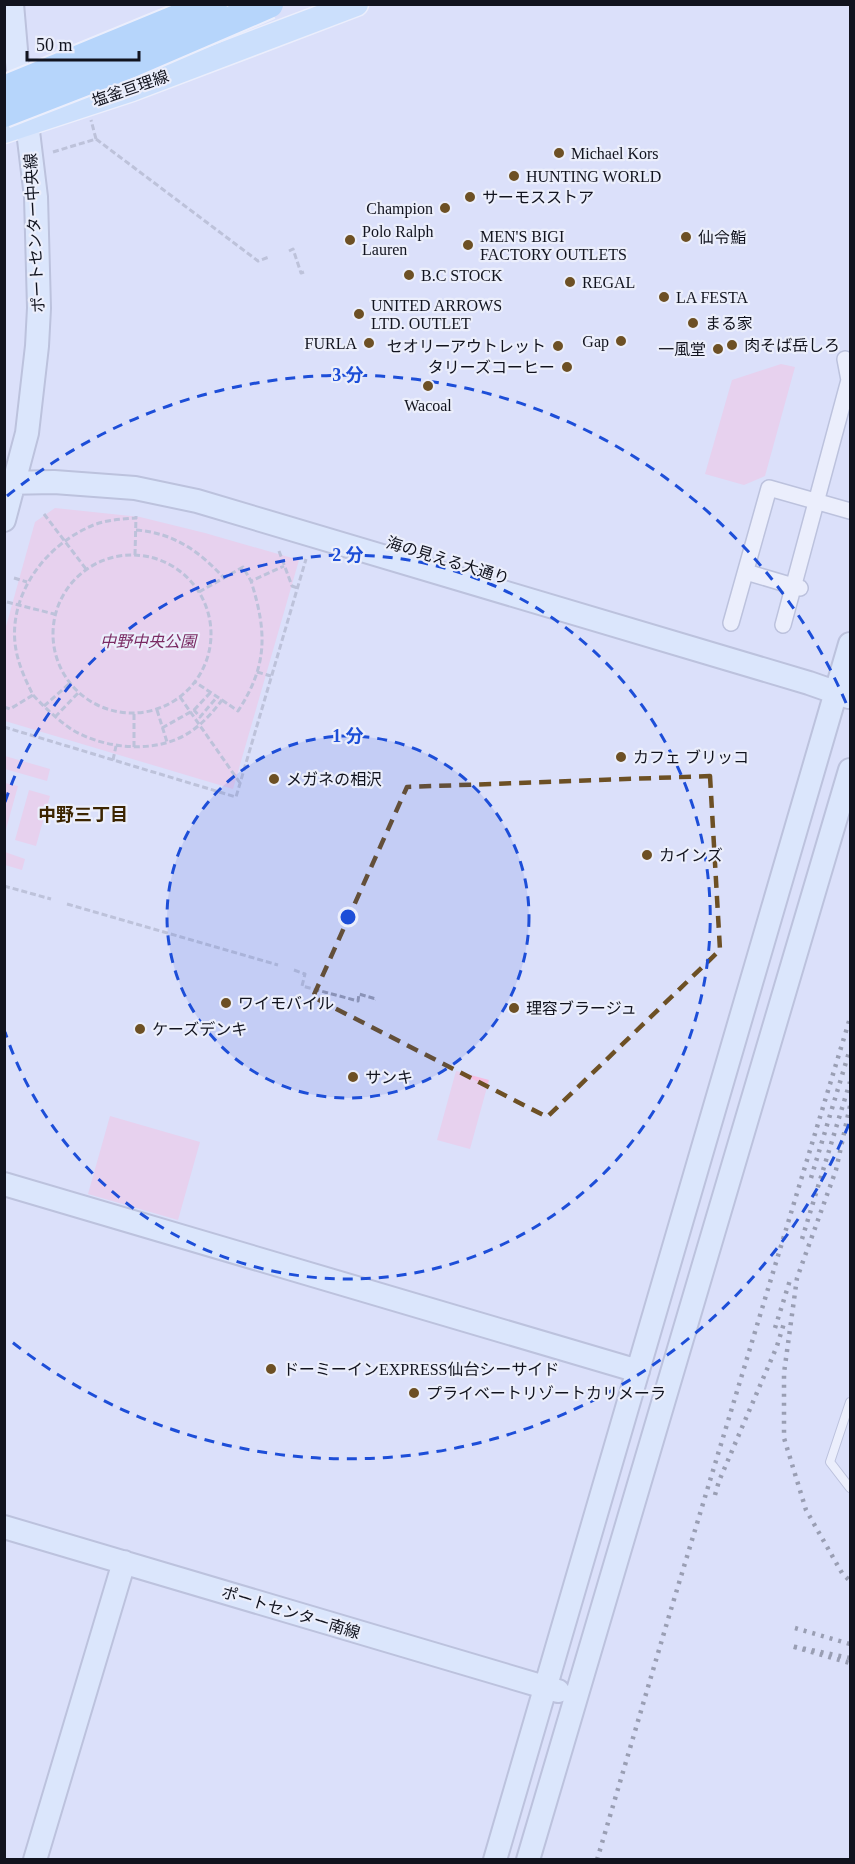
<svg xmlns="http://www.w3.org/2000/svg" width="855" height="1864" font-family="'Times New Roman','Noto Sans JP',serif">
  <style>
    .green { fill: #f5bee1 }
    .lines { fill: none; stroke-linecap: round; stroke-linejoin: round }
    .lane-casing { stroke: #979dbb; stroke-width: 10 }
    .street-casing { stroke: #979dbb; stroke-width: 18 }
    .secondary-casing { stroke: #979dbb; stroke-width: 26 }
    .primary-casing { stroke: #fff; stroke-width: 27 }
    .path { stroke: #999db3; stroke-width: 3; stroke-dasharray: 6 3; stroke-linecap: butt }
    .lane { stroke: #fff; stroke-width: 8 }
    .street { stroke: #fff; stroke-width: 15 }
    .secondary { stroke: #dceefe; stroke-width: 22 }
    .primary { stroke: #b9defe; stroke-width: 24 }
    .rail { stroke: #4b4e5d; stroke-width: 4.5; stroke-dasharray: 3 6; stroke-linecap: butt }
    .highway-bridge-casing { stroke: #fff; stroke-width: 32; stroke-linecap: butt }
    .highway-bridge { stroke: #8ac8fd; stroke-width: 28 }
    .marked { fill: none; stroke: #6d5024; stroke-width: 4.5; stroke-dasharray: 12 8; stroke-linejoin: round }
    .ring { fill: none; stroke: #1d4ed8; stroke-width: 3; stroke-dasharray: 10 8 }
    .poi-dot { fill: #6d5024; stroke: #ebeefb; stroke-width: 2 }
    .labels { text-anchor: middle; stroke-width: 4.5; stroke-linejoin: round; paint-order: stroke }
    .street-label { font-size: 16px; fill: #11131e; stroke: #ebeefb }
    .poi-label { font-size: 16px; fill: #11131e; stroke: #ebeefb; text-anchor: start }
    .park-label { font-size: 16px; font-style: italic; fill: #7a2b64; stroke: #ebeefb }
    .neighbourhood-label { font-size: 18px; font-weight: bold; fill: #3b2400; stroke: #ebeefb }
    .centre { fill: #1d4ed8; stroke: #ebeefb; stroke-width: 3 }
    .ring-label { font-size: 18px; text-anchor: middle; font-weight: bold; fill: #1d4ed8; stroke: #ebeefb; stroke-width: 4.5; stroke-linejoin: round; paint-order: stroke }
  </style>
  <rect width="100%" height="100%" fill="#dbe0fa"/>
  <path class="green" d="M781,364L795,367L765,476L744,485L705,474L732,380Z
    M55,508L140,517L205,533L299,560L233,789L5,721V630L35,522Z
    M5,756L50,769L47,781L5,769Z
    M5,783L18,786L5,833L4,783Z
    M29,790L50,796L36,846L15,840Z
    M5,852L25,859L22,870L5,865Z
    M456,1071L489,1080L470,1149L437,1140Z
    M110,1116L200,1142L178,1220L88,1194Z"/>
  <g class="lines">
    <defs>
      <path id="lane" d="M850,1402L830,1462L850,1488"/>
      <path id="street" d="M746,572L800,588
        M731,623L769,488L850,511
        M783,625L849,380L845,359"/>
      <path id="secondary" d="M4,483L54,482L135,488L197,501L809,683L849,697
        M4,520L27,433L37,346L39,308L36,197L27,123L18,73L12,4
        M4,1184L638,1371
        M4,1527L558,1691
        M35,1860L124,1562
        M495,1860L850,644
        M528,1860L850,770"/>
      <path id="primary" d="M4,131L132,89L356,4"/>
    </defs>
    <use href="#lane" class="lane-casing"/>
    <use href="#street" class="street-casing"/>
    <use href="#secondary" class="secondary-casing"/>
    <use href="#primary" class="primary-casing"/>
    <path class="path" d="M96,139L258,261L269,257
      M53,152L96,139L91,120
      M289,251L293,249L301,273L304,272
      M44,514L86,569
      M136,530C174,533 199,551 224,578
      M279,551L292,586L297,588
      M53 634a79 79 0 1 1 158 0a79 79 0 1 1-158 0Z
      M135,555L136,516
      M14,578L27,582
      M199,592L243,567L251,581L284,566
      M7,602L54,614
      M257,672L271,676
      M33,695C45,708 57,719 71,729C100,747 145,753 177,739C196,731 210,716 222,700L195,682
      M180,697L240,783
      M222,700L238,711C268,665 267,632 251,581
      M44,706L69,684
      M4,707L10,709L33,695C25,679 17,662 15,643C10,594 44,548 87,528C102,520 120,519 137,518
      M157,710L167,742
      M194,710L210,693
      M55,717L78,693
      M4,727L236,797L306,559
      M162,728L194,710L200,717L217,697
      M134,747V714
      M113,760L116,746
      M4,886L51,899
      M67,904L278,965
      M294,970L305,974L302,986L358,1001L359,994L376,999L375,1000"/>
    <use href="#lane" class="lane"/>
    <use href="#street" class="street"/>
    <use href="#secondary" class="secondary"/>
    <use href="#primary" class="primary"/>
    <path class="rail" d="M850,1106L836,1170L797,1278L784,1373V1438L806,1510L842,1573L850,1581
      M811,1178L850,1049
      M802,1239L850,1082
      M775,1328L791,1277
      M715,1495L719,1481L777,1346L785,1320
      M795,1628L850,1644
      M850,1658L791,1646L850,1663
      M597,1860L669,1616L850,1018"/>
    <defs>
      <path id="highway-bridge" d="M4,90L213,4
        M4,113L125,66L269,4"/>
    </defs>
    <use href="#highway-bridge" class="highway-bridge-casing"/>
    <use href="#highway-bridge" class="highway-bridge"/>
  </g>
  <path d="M0 0H855V1864H0ZM710,776L720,950L547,1117L313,997L407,787Z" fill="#dbe0fa" fill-opacity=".55" fill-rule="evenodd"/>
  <path class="marked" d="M710,776L720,950L547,1117L313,997L407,787Z"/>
  <circle cx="348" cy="917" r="181" fill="#1d4ed8" fill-opacity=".12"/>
  <g class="ring">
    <circle cx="348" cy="917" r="181"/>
    <path d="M5 802A362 362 0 1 1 5 1032"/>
    <path d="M849 1124A542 542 0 0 1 7 1338M7 496A542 542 0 0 1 849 710"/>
  </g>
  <g class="poi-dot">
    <circle cx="559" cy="153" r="6"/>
    <circle cx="514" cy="176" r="6"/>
    <circle cx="470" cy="197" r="6"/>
    <circle cx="445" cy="208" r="6"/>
    <circle cx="686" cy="237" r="6"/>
    <circle cx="350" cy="240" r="6"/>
    <circle cx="468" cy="245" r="6"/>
    <circle cx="409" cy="275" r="6"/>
    <circle cx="570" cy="282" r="6"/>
    <circle cx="664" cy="297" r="6"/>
    <circle cx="359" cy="314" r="6"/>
    <circle cx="693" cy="323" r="6"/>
    <circle cx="621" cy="341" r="6"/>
    <circle cx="369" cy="343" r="6"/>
    <circle cx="732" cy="345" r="6"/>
    <circle cx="558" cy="346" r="6"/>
    <circle cx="718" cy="349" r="6"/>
    <circle cx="567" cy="367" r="6"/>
    <circle cx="428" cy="386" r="6"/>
    <circle cx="621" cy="757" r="6"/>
    <circle cx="274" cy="779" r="6"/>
    <circle cx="647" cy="855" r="6"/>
    <circle cx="226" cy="1003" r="6"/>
    <circle cx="514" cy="1008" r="6"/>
    <circle cx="140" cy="1029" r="6"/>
    <circle cx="353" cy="1077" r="6"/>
    <circle cx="271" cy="1369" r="6"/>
    <circle cx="414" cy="1393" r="6"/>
  </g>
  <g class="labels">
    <g class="street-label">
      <text transform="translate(130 88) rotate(-19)" y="6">塩釜亘理線</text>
      <text transform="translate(34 233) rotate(-93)" y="6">ポートセンター中央線</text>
      <text transform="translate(448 560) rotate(17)" y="6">海の見える大通り</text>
      <text transform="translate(291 1612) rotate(17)" y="6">ポートセンター南線</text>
    </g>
    <g class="poi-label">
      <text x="571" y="159">Michael Kors</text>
      <text x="526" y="182">HUNTING WORLD</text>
      <text x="482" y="203">サーモスストア</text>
      <text x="433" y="214" text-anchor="end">Champion</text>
      <text x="362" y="237">Polo Ralph<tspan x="362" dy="18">Lauren</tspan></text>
      <text x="480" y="242">MEN'S BIGI<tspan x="480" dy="18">FACTORY OUTLETS</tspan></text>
      <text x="698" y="243">仙令鮨</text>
      <text x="421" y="281">B.C STOCK</text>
      <text x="582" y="288">REGAL</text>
      <text x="676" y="303">LA FESTA</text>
      <text x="371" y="311">UNITED ARROWS<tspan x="371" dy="18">LTD. OUTLET</tspan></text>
      <text x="705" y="329">まる家</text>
      <text x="609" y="347" text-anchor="end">Gap</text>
      <text x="357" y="349" text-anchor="end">FURLA</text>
      <text x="744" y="351">肉そば岳しろ</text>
      <text x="546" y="352" text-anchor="end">セオリーアウトレット</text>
      <text x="706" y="355" text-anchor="end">一風堂</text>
      <text x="555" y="373" text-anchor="end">タリーズコーヒー</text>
      <text x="428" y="411" text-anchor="middle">Wacoal</text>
      <text x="633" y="763">カフェ ブリッコ</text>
      <text x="286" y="785">メガネの相沢</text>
      <text x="659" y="861">カインズ</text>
      <text x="238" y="1009">ワイモバイル</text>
      <text x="526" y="1014">理容ブラージュ</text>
      <text x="152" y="1035">ケーズデンキ</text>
      <text x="365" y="1083">サンキ</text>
      <text x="283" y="1375">ドーミーインEXPRESS仙台シーサイド</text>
      <text x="426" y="1399">プライベートリゾートカリメーラ</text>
    </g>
    <g class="park-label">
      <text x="148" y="647">中野中央公園</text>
    </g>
    <g class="neighbourhood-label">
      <text x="83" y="821">中野三丁目</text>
    </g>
  </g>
  <circle cx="348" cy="917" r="9" class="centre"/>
  <g class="ring-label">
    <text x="348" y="381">3 分</text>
    <text x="348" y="561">2 分</text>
    <text x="348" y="742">1 分</text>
  </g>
  <rect width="855" height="1864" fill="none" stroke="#11131e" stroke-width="12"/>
  <path d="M27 51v9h112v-9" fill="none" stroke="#11131e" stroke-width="3"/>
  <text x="36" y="51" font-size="18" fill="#11131e" stroke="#ebeefb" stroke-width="4.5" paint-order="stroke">50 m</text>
</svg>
